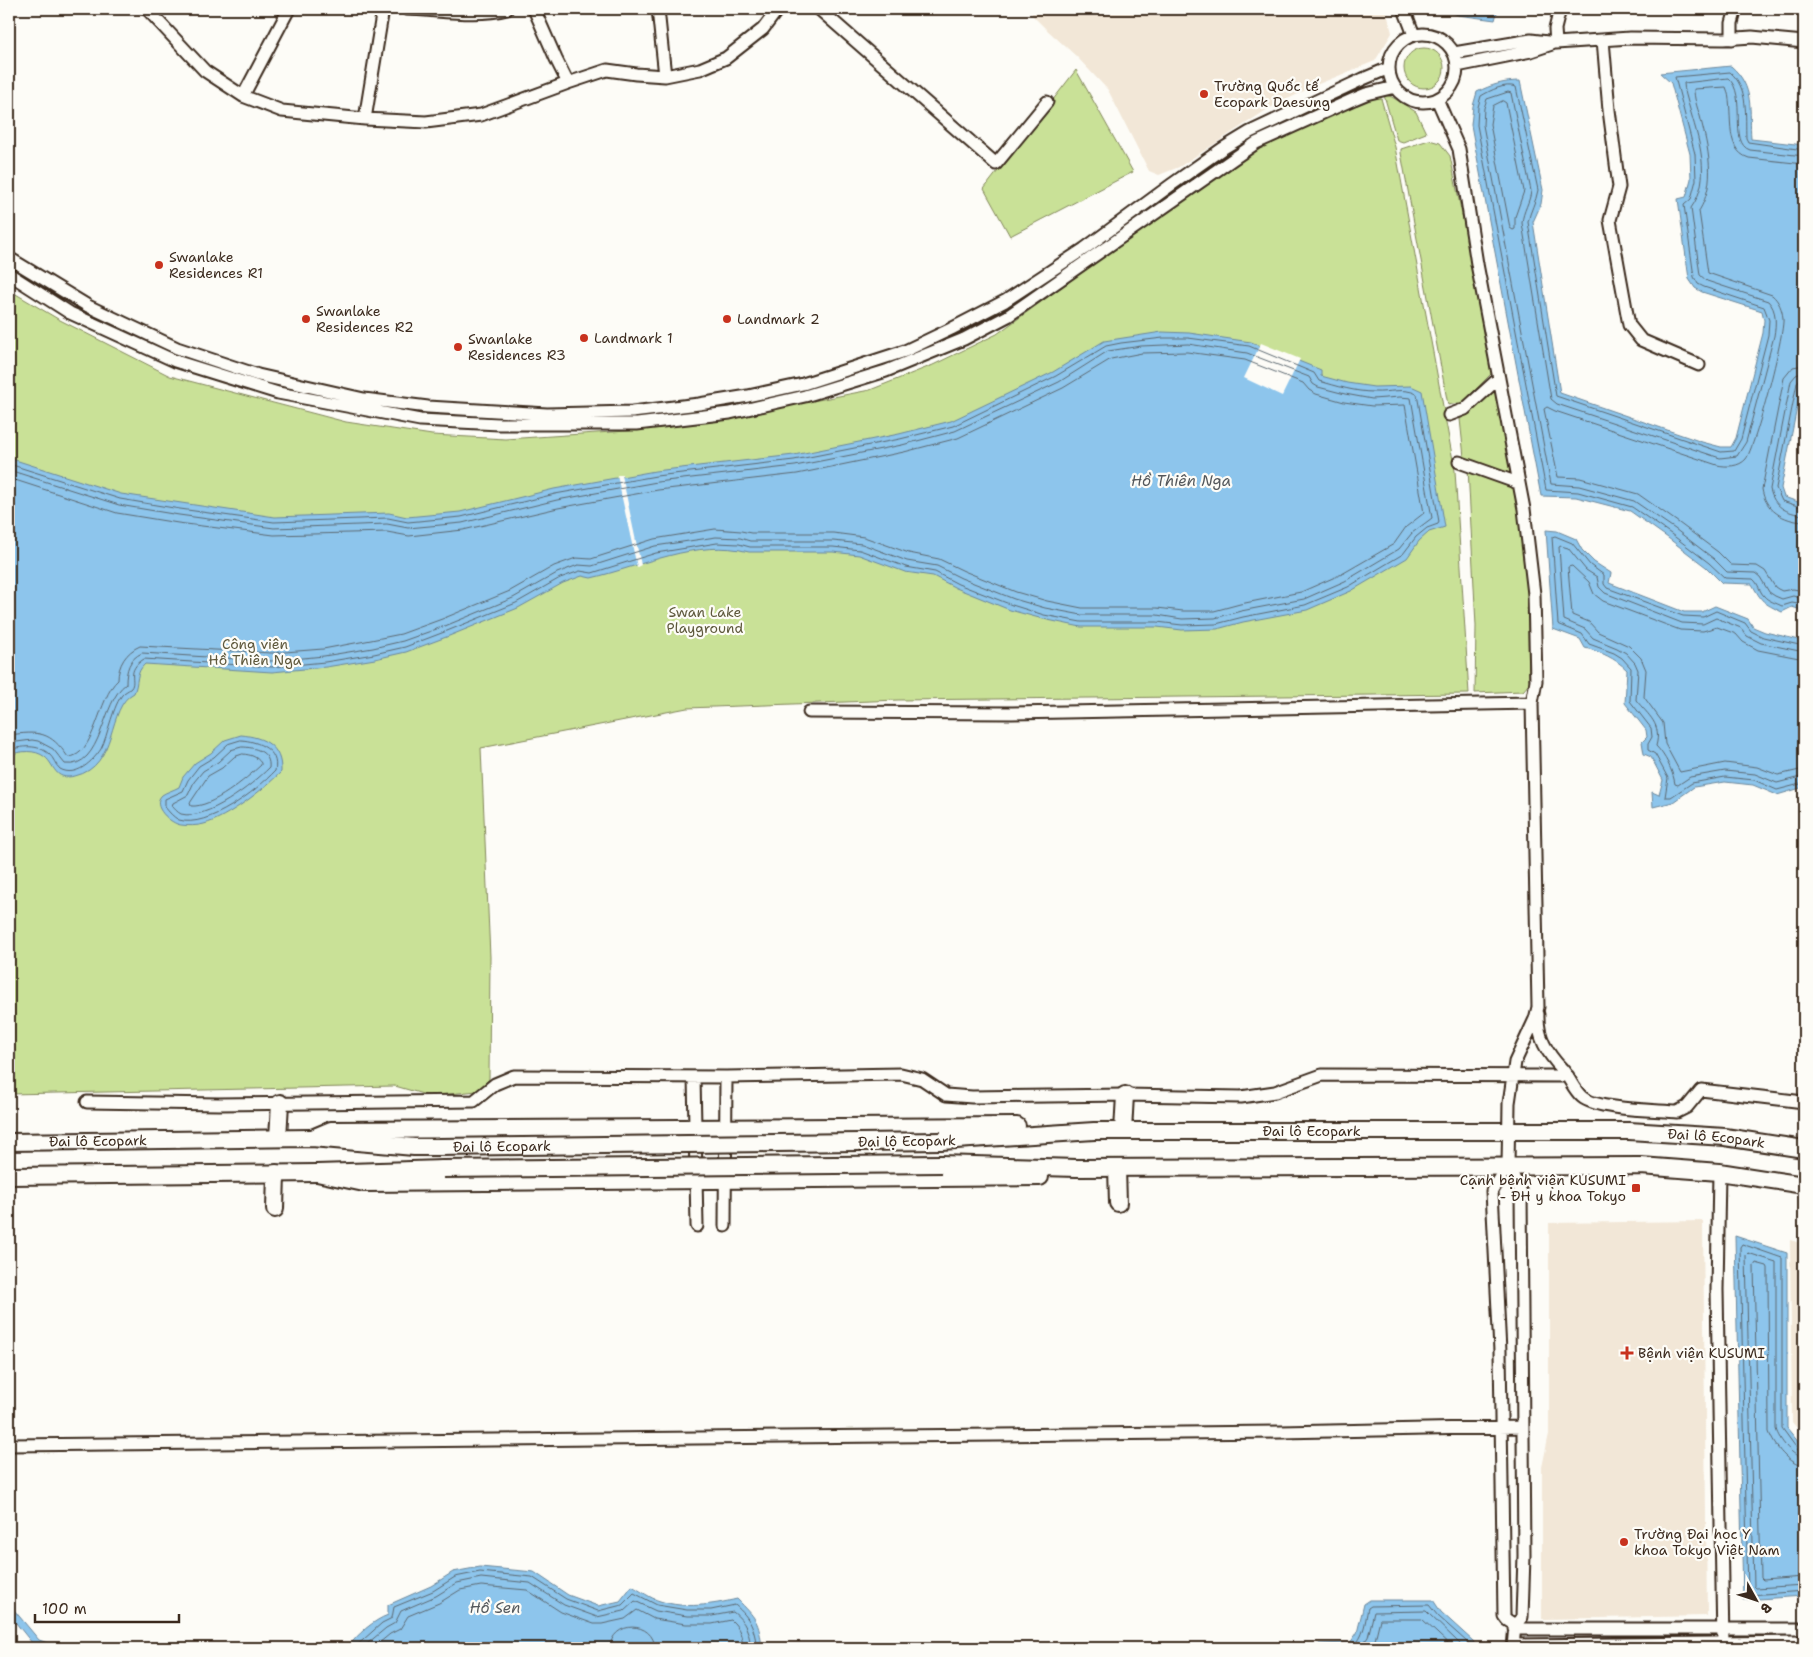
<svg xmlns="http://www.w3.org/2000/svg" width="1813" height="1657" font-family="'Shantell Sans',sans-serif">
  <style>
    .built { fill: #f2e7d7 }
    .green { fill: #c9e197; stroke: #82865a }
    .water { fill: #8dc5ec; stroke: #6c879a }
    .pier { fill: #fdfcf7 }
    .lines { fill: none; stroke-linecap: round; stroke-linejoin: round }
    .shore { stroke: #5c6870; stroke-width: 1 }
    .minor-casing { stroke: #3b2a1e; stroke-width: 15 }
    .highway-casing { stroke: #3b2a1e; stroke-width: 20 }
    .minor { stroke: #fdfcf7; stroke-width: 11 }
    .highway { stroke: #fdfcf7; stroke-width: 16 }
    .highway-bridge-casing { stroke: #3b2a1e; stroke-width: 20; stroke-linecap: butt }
    .highway-bridge { stroke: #fdfcf7; stroke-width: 16 }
    .poi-dot { fill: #c8321e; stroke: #fdfcf7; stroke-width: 2 }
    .labels { text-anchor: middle; stroke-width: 4.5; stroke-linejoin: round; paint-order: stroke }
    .poi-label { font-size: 14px; fill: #3b2a1e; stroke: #fdfcf7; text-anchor: start }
    .park-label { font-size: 14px; fill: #5e583c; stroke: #fdfcf7 }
    .street-label { font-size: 14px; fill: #3b2a1e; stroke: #fdfcf7 }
    .water-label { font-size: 15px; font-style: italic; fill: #54585c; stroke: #fdfcf7 }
  </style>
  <rect width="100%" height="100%" fill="#fdfcf7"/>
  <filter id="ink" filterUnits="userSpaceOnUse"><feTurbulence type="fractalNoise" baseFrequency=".02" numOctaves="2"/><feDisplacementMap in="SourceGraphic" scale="10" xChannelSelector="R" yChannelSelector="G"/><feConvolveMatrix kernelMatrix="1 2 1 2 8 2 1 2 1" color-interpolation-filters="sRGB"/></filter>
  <g filter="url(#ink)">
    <path class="built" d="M1030,9H1386L1392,33L1375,61L1316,85L1268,109L1179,167L1159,175L1149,171L1108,90L1076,56L1045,28L1033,16Z
      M1703,1221L1707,1616L1542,1619V1467L1549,1434V1223Z
      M1790,1240L1804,1244V1437L1792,1422Z"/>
    <path class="green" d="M1404 68a20 20 0 1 1 40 0a20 20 0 1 1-40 0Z
      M1076,70L1133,172L1010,236L984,189Z
      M1380,95L1395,147L1455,471L1469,694L898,700L687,708L481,748L490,957L489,1079L477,1091L430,1096L395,1086L9,1094V290L58,319L170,376L346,422L432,435L506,439L627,431L704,422L870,390L933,365L997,334L1248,151L1359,101Z
      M1384,95L1392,97L1416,112L1426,133L1403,142L1397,140Z
      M1429,140L1440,143L1450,156L1494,371L1463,402L1448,405L1401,153V149Z
      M1497,389L1512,475L1464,457L1460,419Z
      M1468,468L1515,488L1527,580L1529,684L1523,691L1475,693L1476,626Z"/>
    <path class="water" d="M1444,9H1498L1495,20L1458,15Z
      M1731,66C1755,87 1749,110 1751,139L1804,145V372L1781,488L1784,497L1804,504V611L1792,607L1782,612C1763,603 1762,602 1752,584L1722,583L1706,567L1668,538L1630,511L1576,497L1541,496L1471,125L1473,106L1477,92C1491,85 1504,81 1520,81L1543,190L1541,204L1533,222L1560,393L1702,442L1721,447H1731L1736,438L1763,333L1764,320L1762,311L1702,292L1695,288L1689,279L1678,199L1686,197L1691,179L1690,154L1671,83L1660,73Z
      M1162,332L1189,333L1251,342L1321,370V376L1347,383L1374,387L1411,386L1422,391L1445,527L1429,532L1419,541L1407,558L1351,591L1307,610L1243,622L1217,629L1182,630L1157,627H1081L1043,619L1010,610L956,588L933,576L905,572L859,555L833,552H749C698,538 640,567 591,578L582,576L563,583L518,608L449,636L406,652L375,659L326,667L272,672L145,664C135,673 139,682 134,693C106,707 119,766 75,776C54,781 55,765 45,757C35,749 20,751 9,755V458L121,494L275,517L389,513L407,517L460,512L554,489L655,471L794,455L899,434L951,421L1053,372L1104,341Z
      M1546,530L1557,531L1576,539L1582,550L1594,562L1611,573L1609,583L1684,612H1702L1715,606L1748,619L1753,627L1765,632L1804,641V787L1777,795L1753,785L1725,782L1694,787L1673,802L1653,807L1652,792L1659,795L1663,780L1651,757L1644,754L1642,742L1647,737L1646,730L1625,703L1627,670C1615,658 1601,652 1585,648L1580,639L1553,629Z
      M241,735C264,737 282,746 281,772C264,789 227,818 204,824C197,826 188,826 181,825C171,824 150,806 162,795C166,792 174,790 179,787L183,777L195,763L211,753L225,740Z
      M1735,1236L1787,1253V1428L1804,1449V1596L1743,1600Z
      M480,1567L534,1572L568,1595L598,1606L620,1601L632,1586C641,1591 650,1598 660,1601C685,1609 712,1605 737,1599C756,1618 759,1621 762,1648H643L632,1645L624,1648H598L596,1647L592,1648H348C356,1635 374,1620 388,1615V1605L431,1586L453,1572Z
      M1370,1600H1433L1441,1612L1474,1642L1472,1648H1316L1319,1644L1350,1643L1357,1633L1364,1604Z
      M9,1604L39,1640L62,1648H36L16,1623H9Z"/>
    <path class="pier" d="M1261,343L1300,359L1282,396L1244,378Z
      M617,475H622L641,565L637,567Z"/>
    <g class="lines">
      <path class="shore" d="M1503,101L1506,103L1524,191L1515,217V229L1513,230L1510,228L1490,124L1493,106Z
        M1804,150L1748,142L1746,138C1745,116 1749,88 1730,72L1675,77L1695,154L1696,180L1691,199L1684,205L1694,277L1698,284L1704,287L1764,307L1769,320L1768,335L1741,439L1734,451L1721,452L1556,396L1528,222C1530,211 1536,202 1538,190L1516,87C1505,83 1491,90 1481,96L1478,107L1477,125L1546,490L1578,492L1632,507L1671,534L1709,563L1725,578L1753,579C1759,584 1759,591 1764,596C1768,601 1776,603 1782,606L1792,603L1804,605
        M1804,156L1750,150C1728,143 1748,95 1728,78L1684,83C1684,90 1687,98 1689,106C1698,138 1713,178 1691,208L1700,275L1707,281L1768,301C1777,310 1776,324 1774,336L1746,442L1737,456L1720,458L1557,404L1551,399L1522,223C1523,211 1530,202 1531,191L1511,93L1508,92L1487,99L1484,108L1483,125L1551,484L1579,486L1634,501L1675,529L1714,559L1727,572L1755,573L1760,577L1769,592L1775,596L1782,599L1793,596L1804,599
        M1804,164L1749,158C1722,150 1735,108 1726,87L1694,89C1694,98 1697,107 1700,116C1708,148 1717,181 1699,211L1708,273L1772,295C1779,301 1782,309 1783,318C1785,334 1755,447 1746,459C1739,467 1727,467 1717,465L1555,411L1547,407L1544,409L1558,477L1580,478L1638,494L1679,523L1718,552L1731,565L1757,566L1765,571L1775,587L1778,589L1782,591L1793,589L1804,591
        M1804,365L1793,367L1784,378L1762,489C1765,510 1783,521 1804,522
        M1804,372L1796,375L1791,381L1770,489C1774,507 1786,513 1804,515
        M1804,378L1800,379L1797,383L1776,488L1782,501L1804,508
        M9,464L120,499L180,509L274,522L388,518L408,522L461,517L555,494L656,476L794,460L900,439L953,426L1056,376L1106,346L1121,343L1163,338H1188L1249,346L1314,373L1319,381C1337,386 1355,392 1374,392C1389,393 1403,387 1417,394L1439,522L1438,524L1427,528L1416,537L1403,554L1348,587L1305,605L1243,617L1216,624L1182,625L1157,622H1081L1044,615L1012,605L958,584L935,572L906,567L860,550L833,547H750L739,544L717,543L656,553L592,573L580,571L560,578L516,603L447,631L405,647L374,654L325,662L272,667L144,659C125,671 137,680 131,688C128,691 124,692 122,695C116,703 113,714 110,723C107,732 105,741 101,749C93,761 76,778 60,769C55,765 54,758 49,754C38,744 22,746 9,750
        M9,470L119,505L179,515L274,528L387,524L408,528L462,523L557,500L657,482L795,466L902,445L955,431L1059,382L1108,351L1141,346L1188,344L1247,353L1309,377L1313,384L1318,387L1345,394L1372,399L1400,397L1411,398L1432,518L1412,533L1399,549L1345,581L1304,599L1241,611L1215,618L1182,619L1157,615H1082L1045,608L1014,599L961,578L937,566L907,561L862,544L833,541H750L740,538L716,537L655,546L592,566L578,565L557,573L513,598L445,626L403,641L373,648L324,656L272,661L142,653C129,659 126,670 126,684C101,701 103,769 65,764L53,749L38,741L32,740L9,743
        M9,478L117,513L178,523L274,535L387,532L409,536L463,530L558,508L658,490L797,474L904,452L958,438L1063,388L1111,359L1142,353L1187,352L1245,360L1303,383L1309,390L1316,394L1344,402L1372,406L1405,405L1424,513L1406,527L1394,544L1342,574L1301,592L1240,604L1214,611H1183L1157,608H1082L1047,601L1016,592L964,571L939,559L909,553L864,537L833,533H751L741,531L715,529L654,539L591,559L576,558L554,566L510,591L442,619L401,634L371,640L323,649L272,653L140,646C126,652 118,665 118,680C98,697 95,757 68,757C50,731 39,731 9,735
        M1804,646L1763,637L1751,631L1745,623L1716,611L1703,617L1683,616L1607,588L1604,584V575L1590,565L1572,543L1555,536L1552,537L1558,624L1582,634L1589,644L1614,653L1622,658L1631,668L1630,701L1651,728L1652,737L1648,744V750L1655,754L1668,778L1665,797H1671L1692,783L1725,777L1754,780L1777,790L1804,783
        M1804,652L1761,643L1747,636L1741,628L1716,618L1703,624L1682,623L1605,593L1599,587L1597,577L1586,570L1568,548L1561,546L1559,547L1564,620L1585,629L1593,638L1617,648L1626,653L1635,663L1638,670L1636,700C1649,716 1662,724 1656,746C1665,755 1673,771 1675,784L1678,785L1690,777L1725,771L1755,774L1777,783L1804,776
        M1804,659L1758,650L1743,642L1736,634L1717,627L1703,631L1680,630L1603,601L1594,594L1589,582L1572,566L1568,567L1572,615L1589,622L1598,632L1629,646L1641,658L1646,670L1644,697L1663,723L1665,744L1680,772L1725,763L1757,767L1778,775L1804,769
        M241,740C258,741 280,750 275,771C257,790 208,829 179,820C173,817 169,812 165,807V799L183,791L188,780L199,766L214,757L228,744Z
        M242,747C255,747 271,752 269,768C252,785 207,821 181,814C177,812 175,809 172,806L173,803L188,795L194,782L203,771L218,762L231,750Z
        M243,754C251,755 256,756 261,763V765C246,779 212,808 191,806L190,803L208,776L222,768L234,757Z
        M1804,1452L1798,1450L1782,1428V1258L1742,1244L1740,1247L1748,1593L1750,1595L1804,1591
        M1804,1458C1793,1457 1779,1440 1776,1429V1262L1748,1253L1746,1255L1754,1586L1756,1588L1804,1585
        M1804,1466C1789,1465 1774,1446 1769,1432L1768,1268L1767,1266L1756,1263L1754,1266L1761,1578L1763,1580L1804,1577
        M354,1648L382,1623L392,1618L394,1607L433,1591L455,1577L480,1572L532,1577L566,1599L598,1611L622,1605L634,1593L657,1605L687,1610H711L735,1605C751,1619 754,1628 757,1648
        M362,1648L386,1628L395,1623L401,1611L436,1596L457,1583L481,1578L530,1583L564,1605L597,1617L624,1611L635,1601L656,1611L687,1616H712L733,1612C746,1622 749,1632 751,1648
        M373,1648L390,1634L400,1629L408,1616L439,1603L460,1590L481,1586L527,1590L561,1612L594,1624H602L625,1619L637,1610L654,1619L686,1624H712L731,1620C740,1628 742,1636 743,1648
        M610,1648C611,1620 654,1620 655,1648
        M1350,1648C1364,1641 1365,1622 1368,1608L1371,1606L1429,1605L1438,1616L1467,1642V1648
        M1360,1648L1368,1637L1374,1612L1426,1611L1460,1644L1461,1648
        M1369,1648L1375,1640L1380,1619H1422L1453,1648"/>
      <defs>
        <path id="minor" d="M147,9L205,71L243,96L282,111L365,119L426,122L481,115L568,83L607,70L636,74L665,76L700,69L726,58L763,29L778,9
          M407,9C438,10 478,17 507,9
          M534,9L556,59L568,83
          M658,9L665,76
          M819,9L996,164L1047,102
          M1404,9L1414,35
          M1389 68a34 34 0 1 1 68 0a34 34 0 1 1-68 0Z
          M1732,39V23L1736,9
          M1603,40L1609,110L1619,187L1610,220L1629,325L1641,340L1699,365
          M1556,43L1555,29L1560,9
          M1454,53L1531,40L1556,43L1630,38L1723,39L1752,37L1804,42
          M1457,66L1531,51L1552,44
          M243,96L289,9
          M1437,99L1459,149L1477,264L1524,509L1534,594L1536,681L1532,703L1538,1007L1535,1019L1515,1062L1509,1103L1508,1166L1521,1192L1524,1556L1522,1617L1515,1625L1513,1648
          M365,119L383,9
          M9,258L88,306L177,348L258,375L364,399L428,407L547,414L632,412L699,404L748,396L803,384L905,351L951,329L1005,301L1084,249L1171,185L1222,149L1250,132L1363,79L1389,68
          M9,274L70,313L175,361L278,393L420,420L499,424H637L730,413L805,396L886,371L964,339L1008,316L1256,143L1354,99L1366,94L1395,87
          M1449,415L1465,409L1499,378
          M1459,462L1518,483
          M809,712L1012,713L1532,703
          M1538,1014C1537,1037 1547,1053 1562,1069C1570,1078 1573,1089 1582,1097C1597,1110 1656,1110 1677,1112L1687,1107L1701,1090L1804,1102
          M694,1077L697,1226
          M87,1102L219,1104L474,1101L495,1084L514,1076L726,1077L901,1074L922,1079L946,1095L972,1097L1125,1095L1241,1097L1275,1092L1322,1075L1568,1076
          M1508,1166L1492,1191L1500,1351L1504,1616L1507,1620L1515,1625
          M1719,1172L1717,1290L1723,1643
          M725,1226L726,1077
          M9,1445L1281,1432L1523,1427
          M1514,1629H1804
          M1514,1645L1804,1642"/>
        <g id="highway">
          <path d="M1123,1131L1125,1095"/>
          <path d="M278,1138L280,1103"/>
          <path d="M312,1138L331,1130L1017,1126"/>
          <path id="s1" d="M941,1141L1094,1131H1629L1725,1137L1804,1149"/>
          <path id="s2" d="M9,1142L312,1138L414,1147H438"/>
          <path d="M941,1164L1076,1168L1641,1166L1719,1172L1804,1185"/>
          <path d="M1117,1168L1118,1203"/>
          <path d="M317,1173L364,1183L1040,1177"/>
          <path d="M9,1176L317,1173L443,1169"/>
          <path d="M275,1209L276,1173"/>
        </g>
      </defs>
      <use href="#minor" class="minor-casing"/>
      <use href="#highway" class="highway-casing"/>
      <use href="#minor" class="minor"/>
      <use href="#highway" class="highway"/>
      <defs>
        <g id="highway-bridge">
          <path id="s3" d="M438,1147L941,1141"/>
          <path d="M443,1169L941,1164"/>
        </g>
      </defs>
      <use href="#highway-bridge" class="highway-bridge-casing"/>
      <use href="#highway-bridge" class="highway-bridge"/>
    </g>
  </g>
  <g class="poi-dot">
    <circle cx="1204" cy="94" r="5"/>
    <circle cx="159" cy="265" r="5"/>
    <circle cx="306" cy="319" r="5"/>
    <circle cx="727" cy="319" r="5"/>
    <circle cx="584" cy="338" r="5"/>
    <circle cx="458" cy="347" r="5"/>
    <rect x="1631" y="1183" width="10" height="10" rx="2.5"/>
    <path d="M1624.5 1345.5h5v5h5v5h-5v5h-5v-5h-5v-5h5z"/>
    <circle cx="1624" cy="1542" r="5"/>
  </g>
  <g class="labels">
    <g class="poi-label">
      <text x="1214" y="91">Trường Quốc tế<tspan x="1214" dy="16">Ecopark Daesung</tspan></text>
      <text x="169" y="262">Swanlake<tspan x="169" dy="16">Residences R1</tspan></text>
      <text x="316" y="316">Swanlake<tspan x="316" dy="16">Residences R2</tspan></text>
      <text x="737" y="324">Landmark 2</text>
      <text x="594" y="343">Landmark 1</text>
      <text x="468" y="344">Swanlake<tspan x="468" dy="16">Residences R3</tspan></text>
      <text x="1626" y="1185" text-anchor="end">Cạnh bệnh viện KUSUMI<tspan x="1626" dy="16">- ĐH y khoa Tokyo</tspan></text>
      <text x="1638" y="1358">Bệnh viện KUSUMI</text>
      <text x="1634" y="1539">Trường Đại học Y<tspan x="1634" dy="16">khoa Tokyo Việt Nam</tspan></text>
    </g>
    <g class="park-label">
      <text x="705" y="617">Swan Lake<tspan x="705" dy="16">Playground</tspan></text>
      <text x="255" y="649">Công viên<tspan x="255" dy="16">Hồ Thiên Nga</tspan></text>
    </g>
    <g class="street-label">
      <text dy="5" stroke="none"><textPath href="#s1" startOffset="371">Đại lộ Ecopark</textPath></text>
      <text dy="5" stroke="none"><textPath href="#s1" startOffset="776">Đại lộ Ecopark</textPath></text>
      <text dy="5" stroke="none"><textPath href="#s2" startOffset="89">Đại lộ Ecopark</textPath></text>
      <text transform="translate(907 1141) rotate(-1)" y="5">Đại lộ Ecopark</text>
      <text dy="5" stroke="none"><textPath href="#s3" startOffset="64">Đại lộ Ecopark</textPath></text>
    </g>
    <g class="water-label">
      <text x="1181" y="486">Hồ Thiên Nga</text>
      <text x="495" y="1613">Hồ Sen</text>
    </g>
  </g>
  <rect width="1813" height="1657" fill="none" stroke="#fdfcf7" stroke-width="30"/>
  <rect x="15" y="15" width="1783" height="1627" fill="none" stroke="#3b2a1e" stroke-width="2" filter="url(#ink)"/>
  <g transform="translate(1756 1600) rotate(130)" stroke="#fdfcf7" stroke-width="4" paint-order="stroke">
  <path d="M0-4L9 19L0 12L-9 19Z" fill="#3b2a1e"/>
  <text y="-8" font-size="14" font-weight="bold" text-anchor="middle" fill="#3b2a1e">B</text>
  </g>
  <path d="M35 1614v8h144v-8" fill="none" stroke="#3b2a1e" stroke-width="2.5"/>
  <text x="42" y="1614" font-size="15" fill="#3b2a1e" stroke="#fdfcf7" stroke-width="4" paint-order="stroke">100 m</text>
</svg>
